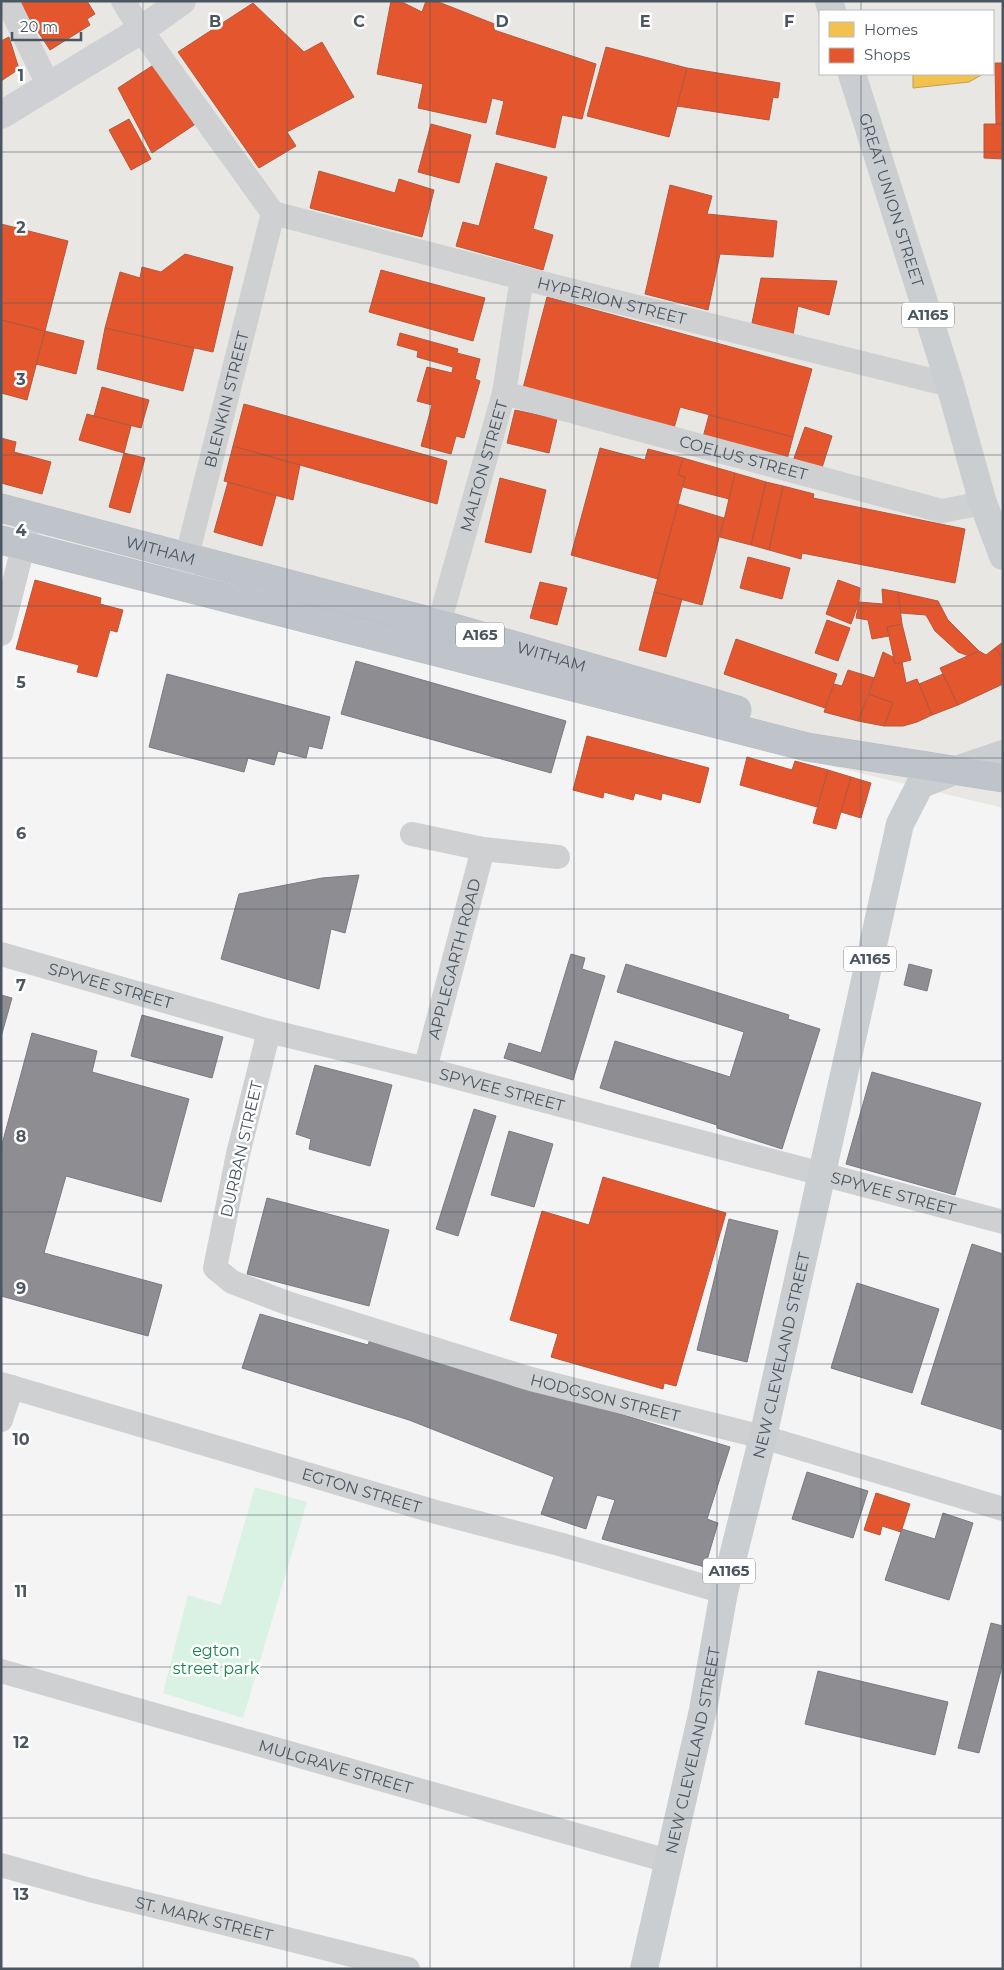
<svg xmlns="http://www.w3.org/2000/svg" width="1004" height="1970" font-family="Montserrat,sans-serif">
  <style>
    .commercial { fill: #e8e7e3; fill-rule: evenodd }
    .green { fill: #d9f2e3 }
    .homes { fill: #f2c14e; stroke: #c0a154 }
    .shops { fill: #e4572e; stroke: #b6573d }
    .industry { fill: #8d8d92; stroke: #797c83 }
    .lines { fill: none; stroke-linecap: round; stroke-linejoin: round }
    .highway-casing { stroke: #b9bec3; stroke-width: 29 }
    .street { stroke: #ced0d2; stroke-width: 24 }
    .secondary { stroke: #ced0d4; stroke-width: 28 }
    .primary { stroke: #caced1; stroke-width: 28 }
    .highway { stroke: #bec4c9; stroke-width: 28 }
    .grid { fill: none; stroke: #4a5661; stroke-width: 1; stroke-opacity: 0.55 }
    .labels { text-anchor: middle; stroke-width: 5; stroke-linejoin: round; paint-order: stroke }
    .shield { fill: #fff; stroke: #808990; stroke-width: 1 }
    .shield-label { font-size: 15px; font-weight: bold; fill: #4a5661 }
    .street-label { font-size: 16px; fill: #4a5661; stroke: #fff }
    .park-label { font-size: 16px; fill: #17864f; stroke: #fff }
    .grid-label { font-size: 16px; text-anchor: middle; font-weight: bold; fill: #4a5661; stroke: #fff; stroke-width: 5; stroke-linejoin: round; paint-order: stroke }
  </style>
  <rect width="100%" height="100%" fill="#f4f4f4"/>
  <path class="commercial" d="M1,1H1003V808L639,719L362,644L1,554ZM820,11H993V74H820Z"/>
  <path class="green" d="M255,1487L307,1502L243,1718L163,1693L188,1595L221,1605Z"/>
  <path class="homes" d="M913,74H983L969,82L913,88Z"/>
  <path class="shops" d="M24,1H87L95,14L87,19L90,25L50,50L20,4Z
    M391,1H400L422,12L426,1H436L497,25L494,30L596,64L582,119L562,115L555,148L496,134L504,101L492,98L486,123L418,108L423,84L377,74Z
    M253,3L304,52L322,42L354,97L287,132L296,146L259,168L178,52Z
    M9,37L19,69L1,81V41Z
    M606,47L687,68L669,137L587,116Z
    M995,63H1003V124H996Z
    M155,64L197,123L152,153L118,88Z
    M687,68L780,83L778,98L773,97L769,120L677,106Z
    M129,119L151,159L131,170L109,130Z
    M431,124L471,135L459,183L418,172Z
    M984,124H1003V159L984,158Z
    M496,163L547,177L533,229L553,235L543,270L456,246L463,222L479,226Z
    M319,171L395,193L399,179L434,190L422,237L310,208Z
    M670,185L712,196L707,214L777,221L773,257L720,254L708,310L645,294Z
    M1,224L68,241L45,331L1,320Z
    M185,254L233,267L213,352L105,328L120,272L140,278L142,267L161,272Z
    M381,270L485,298L473,341L369,312Z
    M761,278L837,281L829,315L798,306L793,335L752,323Z
    M547,297L812,369L793,437L680,407L674,428L523,388Z
    M1,320L45,331L27,400L1,393Z
    M105,328L194,348L183,391L97,369Z
    M45,331L84,341L76,374L36,364Z
    M400,333L458,349L457,353L480,359L475,379L480,381L464,438L456,436L451,454L421,446L432,405L417,401L427,367L452,373L453,367L417,357L418,351L397,345Z
    M102,387L149,400L141,428L94,416Z
    M244,404L447,461L437,504L233,446Z
    M515,410L557,419L549,453L507,443Z
    M87,414L131,426L124,453L79,440Z
    M709,415L793,437L786,463L703,437Z
    M805,427L832,436L821,471L793,461Z
    M1,438L16,442L14,452L51,462L42,494L1,483Z
    M233,446L300,465L293,500L224,481Z
    M600,448L645,460L648,449L683,458L678,475L685,477L658,579L571,555Z
    M124,453L145,458L130,513L109,507Z
    M683,458L735,473L729,499L683,487L685,477L678,475Z
    M735,473L766,482L751,545L720,537Z
    M500,478L546,490L531,553L485,542Z
    M228,482L276,496L262,546L214,532Z
    M766,482L783,486L769,550L751,545Z
    M783,486L814,494L813,498L965,529L955,583L802,553L801,559L769,550Z
    M678,504L724,518L702,605L654,592Z
    M748,557L790,568L782,599L740,588Z
    M35,580L101,598L100,604L123,610L117,632L110,630L97,677L77,672L79,665L16,649Z
    M838,580L860,588L859,602L851,624L826,614Z
    M540,582L567,588L557,625L530,618Z
    M882,589L898,592L902,624L887,627L889,636L872,639L868,620L856,618L859,602L883,604Z
    M654,592L682,599L666,657L639,650Z
    M898,592L938,601L948,620L979,651L969,656L958,652L935,631L926,615L901,613Z
    M827,620L850,628L838,661L815,653Z
    M902,624L911,660L895,664L887,627Z
    M736,639L837,674L825,708L724,674Z
    M1003,642V659L995,648Z
    M995,648L1003,659L1001,665L1003,666V684L958,705L940,668L979,651L986,655Z
    M883,652L893,657L895,664L902,662L906,683L917,679L932,715L917,722L903,726H884L893,703L869,694Z
    M848,670L874,678L858,721L824,712L834,684L842,686Z
    M943,674L958,705L932,715L919,684Z
    M869,694L893,703L884,726L858,721Z
    M587,736L709,768L700,803L662,793L661,800L635,793L633,800L604,792L603,798L573,790Z
    M747,757L792,770L795,761L828,770L817,807L740,785Z
    M828,770L851,777L836,829L813,823Z
    M851,777L871,783L861,818L841,812Z
    M603,1177L726,1213L676,1386L664,1383L663,1389L551,1357L558,1334L510,1320L542,1211L589,1225Z
    M876,1493L910,1504L901,1532L882,1526L880,1535L864,1530Z"/>
  <path class="industry" d="M356,661L566,721L551,773L341,714Z
    M167,674L330,717L322,749L309,746L306,758L278,751L274,765L248,758L244,772L149,747Z
    M359,875L345,933L331,929L319,989L221,959L239,894L322,878Z
    M571,954L585,958L582,969L605,976L573,1080L504,1058L509,1043L541,1053Z
    M626,964L789,1015L788,1019L820,1029L782,1149L717,1128V1125L600,1088L615,1041L730,1077L744,1032L617,992Z
    M909,964L932,970L927,991L904,985Z
    M1,995L12,998L1,1037Z
    M142,1015L223,1037L212,1078L131,1056Z
    M32,1033L97,1051L92,1072L189,1099L161,1202L66,1176L44,1253L162,1285L148,1336L1,1296V1148Z
    M315,1065L392,1085L370,1166L309,1149L311,1139L296,1134Z
    M872,1072L981,1103L955,1195L846,1164Z
    M474,1109L496,1116L458,1236L436,1229Z
    M509,1131L553,1144L534,1207L491,1195Z
    M267,1198L389,1230L369,1306L247,1274Z
    M729,1219L778,1231L747,1362L697,1350Z
    M972,1244L1003,1254V1430L921,1404Z
    M857,1283L939,1309L912,1393L831,1368Z
    M260,1314L368,1345L370,1339L730,1447L707,1519L718,1523L705,1567L602,1539L615,1500L597,1495L586,1529L541,1514L554,1477L409,1420L242,1368Z
    M807,1472L868,1491L853,1538L792,1519Z
    M943,1513L973,1523L949,1600L885,1580L902,1529L935,1539Z
    M991,1623L1003,1626V1663L979,1753L958,1748Z
    M818,1671L948,1702L935,1755L805,1724Z"/>
  <g class="lines">
    <defs>
      <g id="highway">
        <path id="s13" d="M1,508L440,624L737,710"/>
        <path d="M1,540L807,747L1003,778"/>
      </g>
    </defs>
    <use href="#highway" class="highway-casing"/>
    <g class="street">
      <path d="M7,1L49,86"/>
      <path d="M123,1L141,30L273,213"/>
      <path id="s1" d="M273,213L522,278L950,385"/>
      <path id="s2" d="M504,393L942,511L983,503"/>
      <path id="s3" d="M182,576L273,213"/>
      <path d="M1,634L31,515"/>
      <path id="s4" d="M434,641L504,393L522,278"/>
      <path d="M412,834L483,849L558,857"/>
      <path id="s5" d="M1,954L269,1031L425,1069L1003,1222"/>
      <path id="s6" d="M269,1031L238,1154L215,1268L232,1282L287,1303L531,1379L763,1437L1003,1509"/>
      <path id="s7" d="M425,1069L483,849"/>
      <path id="s8" d="M1,1384L436,1512L559,1544L724,1592"/>
      <path d="M1,1420L12,1387"/>
      <path id="s9" d="M1,1671L668,1861"/>
      <path id="s10" d="M1,1865L90,1890L408,1969"/>
    </g>
    <path class="secondary" d="M1,115L141,30L182,1"/>
    <g class="primary">
      <path d="M829,1L832,11"/>
      <path id="s11" d="M852,74L950,385L983,503L1003,556"/>
      <path id="s12" d="M644,1969L703,1710L724,1592L763,1437L900,824L920,785L956,770L1003,754"/>
    </g>
    <use href="#highway" class="highway"/>
  </g>
  <path class="grid" d="M143,1V1969M287,1V1969M430,1V1969M574,1V1969M717,1V1969M861,1V11M861,74V1969M1,152H1003M1,303H1003M1,455H1003M1,606H1003M1,758H1003M1,909H1003M1,1061H1003M1,1212H1003M1,1364H1003M1,1515H1003M1,1667H1003M1,1818H1003"/>
  <g class="labels">
    <g class="shield">
      <rect x="902" y="302.5" width="52" height="25" rx="4"/>
      <rect x="456" y="622.5" width="48" height="25" rx="4"/>
      <rect x="844" y="946.5" width="52" height="25" rx="4"/>
      <rect x="703" y="1558.5" width="52" height="25" rx="4"/>
    </g>
    <g class="shield-label">
      <text x="928" y="320">A1165</text>
      <text x="480" y="640">A165</text>
      <text x="870" y="964">A1165</text>
      <text x="729" y="1576">A1165</text>
    </g>
    <g class="street-label">
      <text dy="6" stroke="none"><textPath href="#s11" startOffset="132">GREAT UNION STREET</textPath></text>
      <text dy="6" stroke="none"><textPath href="#s1" startOffset="350">HYPERION STREET</textPath></text>
      <text dy="6" stroke="none"><textPath href="#s3" startOffset="182">BLENKIN STREET</textPath></text>
      <text dy="6" stroke="none"><textPath href="#s2" startOffset="248">COELUS STREET</textPath></text>
      <text dy="6" stroke="none"><textPath href="#s4" startOffset="182">MALTON STREET</textPath></text>
      <text dy="6" stroke="none"><textPath href="#s13" startOffset="165">WITHAM</textPath></text>
      <text dy="6" stroke="none"><textPath href="#s13" startOffset="570">WITHAM</textPath></text>
      <text dy="6" stroke="none"><textPath href="#s7" startOffset="114">APPLEGARTH ROAD</textPath></text>
      <text dy="6" stroke="none"><textPath href="#s5" startOffset="114">SPYVEE STREET</textPath></text>
      <text dy="6" stroke="none"><textPath href="#s5" startOffset="519">SPYVEE STREET</textPath></text>
      <text transform="translate(241 1149) rotate(-77)" y="6">DURBAN STREET</text>
      <text dy="6" stroke="none"><textPath href="#s5" startOffset="924">SPYVEE STREET</textPath></text>
      <text dy="6" stroke="none"><textPath href="#s12" startOffset="629">NEW CLEVELAND STREET</textPath></text>
      <text dy="6" stroke="none"><textPath href="#s6" startOffset="656">HODGSON STREET</textPath></text>
      <text dy="6" stroke="none"><textPath href="#s8" startOffset="376">EGTON STREET</textPath></text>
      <text dy="6" stroke="none"><textPath href="#s12" startOffset="224">NEW CLEVELAND STREET</textPath></text>
      <text dy="6" stroke="none"><textPath href="#s9" startOffset="348">MULGRAVE STREET</textPath></text>
      <text dy="6" stroke="none"><textPath href="#s10" startOffset="210">ST. MARK STREET</textPath></text>
    </g>
    <g class="park-label">
      <text x="216" y="1656">egton<tspan x="216" dy="18">street park</tspan></text>
    </g>
  </g>
  <g class="grid-label">
    <text x="215" y="27">B</text>
    <text x="359" y="27">C</text>
    <text x="502" y="27">D</text>
    <text x="645" y="27">E</text>
    <text x="789" y="27">F</text>
    <text x="21" y="81">1</text>
    <text x="21" y="233">2</text>
    <text x="21" y="385">3</text>
    <text x="21" y="536">4</text>
    <text x="21" y="688">5</text>
    <text x="21" y="839">6</text>
    <text x="21" y="991">7</text>
    <text x="21" y="1142">8</text>
    <text x="21" y="1294">9</text>
    <text x="21" y="1445">10</text>
    <text x="21" y="1597">11</text>
    <text x="21" y="1748">12</text>
    <text x="21" y="1900">13</text>
  </g>
  <rect width="1004" height="1970" fill="none" stroke="#4a5661" stroke-width="5"/>
  <rect x="819" y="10" width="175" height="65" fill="#ffffff" stroke="#b7bbc0"/>
  <rect x="829" y="22" width="25" height="15" fill="#f2c14e" stroke="#b7bbc0"/>
  <text x="864" y="35" font-size="15" fill="#4a5661">Homes</text>
  <rect x="829" y="48" width="25" height="15" fill="#e4572e" stroke="#b7bbc0"/>
  <text x="864" y="60" font-size="15" fill="#4a5661">Shops</text>
  <path d="M12 32v8h69v-8" fill="none" stroke="#4a5661" stroke-width="2.5"/>
  <text x="20" y="32" font-size="15" fill="#4a5661" stroke="#ffffff" stroke-width="4" paint-order="stroke">20 m</text>
</svg>
